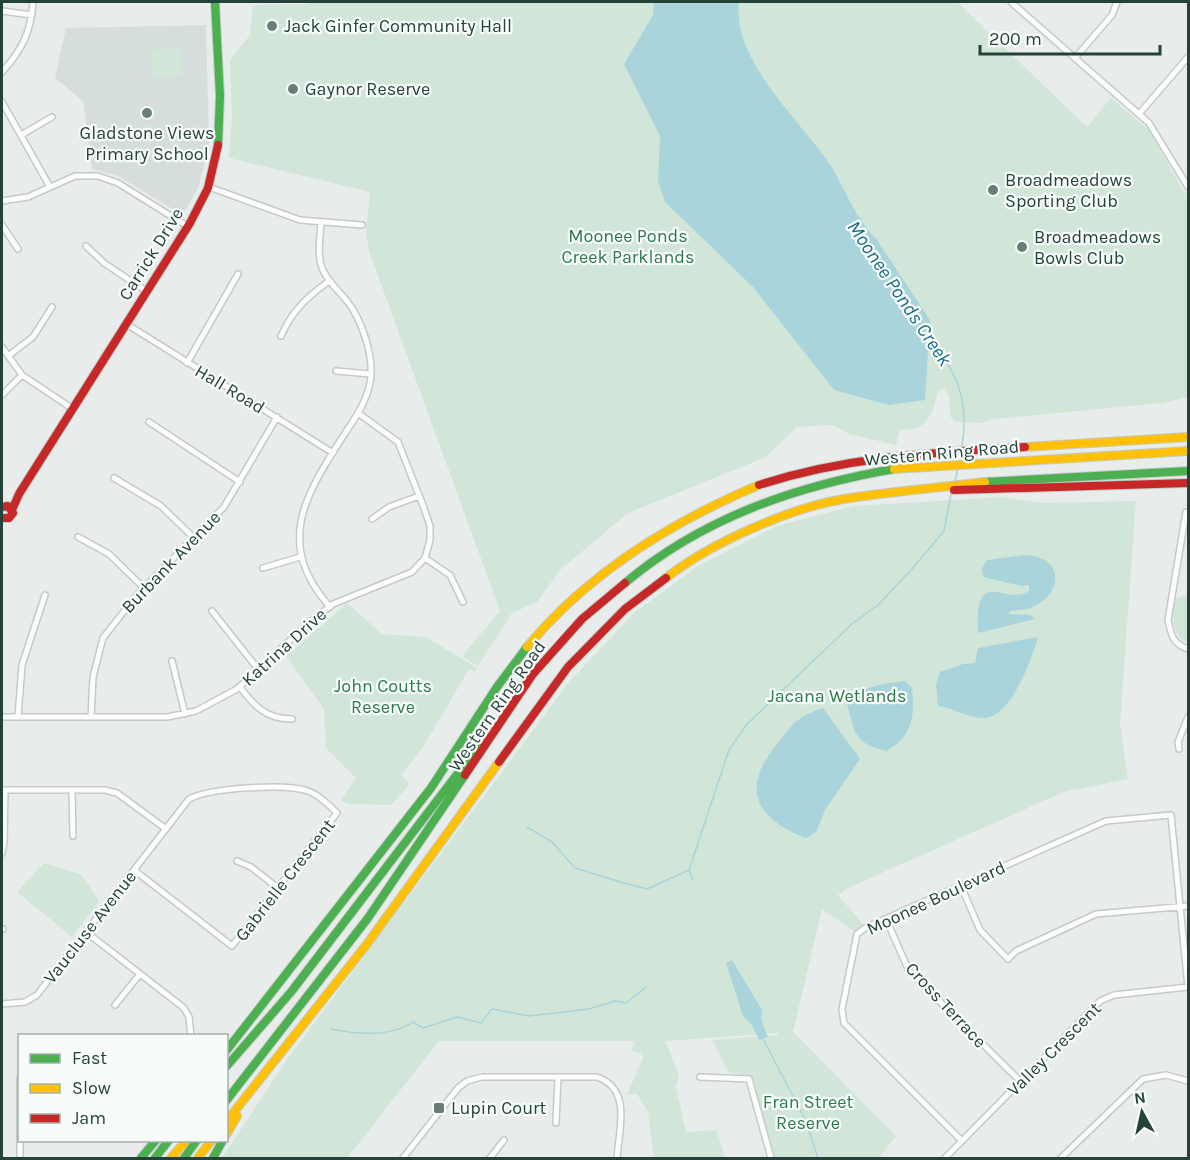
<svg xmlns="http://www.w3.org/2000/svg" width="1190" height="1160" font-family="Karla,sans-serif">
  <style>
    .built { fill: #d6dedb }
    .green { fill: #d1e6d8 }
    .water { fill: #a9d4db }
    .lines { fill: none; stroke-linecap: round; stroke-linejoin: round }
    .stream { stroke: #a9d4db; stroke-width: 1.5 }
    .street-casing { stroke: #c5cac8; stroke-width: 8 }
    .fast-casing { stroke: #c3cbc8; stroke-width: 10 }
    .slow-casing { stroke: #c3cbc8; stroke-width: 10 }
    .jam-casing { stroke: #c3cbc8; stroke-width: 10 }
    .street { stroke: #fcfcfc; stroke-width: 5 }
    .fast { stroke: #4caf50; stroke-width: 8 }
    .slow { stroke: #ffc107; stroke-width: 8 }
    .jam { stroke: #c62828; stroke-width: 8 }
    .poi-dot { fill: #697e78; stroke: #f7fbf9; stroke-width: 2 }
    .labels { text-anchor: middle; stroke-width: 4.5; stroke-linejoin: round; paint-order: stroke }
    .poi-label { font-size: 18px; fill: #24423a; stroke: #f7fbf9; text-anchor: start }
    .park-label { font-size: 18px; fill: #2d7a4b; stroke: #f7fbf9 }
    .street-label { font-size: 18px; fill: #24423a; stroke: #f7fbf9 }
    .water-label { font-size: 20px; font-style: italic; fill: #1c6f80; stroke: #f7fbf9 }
  </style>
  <rect width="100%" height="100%" fill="#e8edeb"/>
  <path class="built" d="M206,25L209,147L198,188L185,211L179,213L118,176L92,169L83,101L55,78L66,28Z"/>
  <path class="green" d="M311,2H957L1087,127L1111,98L1151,132L1181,188L1188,195V397L1162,403L994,419L981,423L955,422L950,416L949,395L943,388L938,391C933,413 927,433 900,429L896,445L849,434L832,425L797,427L766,457L628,513L560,570L537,602L512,613L478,666L462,656L500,611L369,251L366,231L370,192L229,158L232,118L230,60L250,35L253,5L307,4Z
    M180,48L182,76H168L167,49Z
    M152,50H166L167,77L153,78Z
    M1003,497L1044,503L1136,501L1120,724L1128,779L1064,792L848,888L838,895L863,924L855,932L822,909L793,1032L896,1136L879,1158H772L753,1080L745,1075L728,1072L712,1040L778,1035V1033L666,1041L679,1076L676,1087L686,1132L717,1130L725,1158H654L648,1112L637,1094L627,1095L643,1058L641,1054L631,1051L635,1041H439L347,1158H222L288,1058L569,682L635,612L698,566L776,526L854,506Z
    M1188,595V644C1171,635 1173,616 1173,599Z
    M347,603L382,634L426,637L477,668L474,672L469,669L423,747L401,775L410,784L391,805L348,804L341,800L356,778L326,748L324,709L286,656Z
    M44,863L81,874L99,901L72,937L17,892Z"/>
  <path class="water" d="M654,2H739C731,60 801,121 831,166C846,191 856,219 877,240L930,320L925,400L889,405L834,390L753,287L665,202L658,181L660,136L624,64L653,15Z
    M1025,555C1067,557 1062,596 1030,608C1024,610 1017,610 1011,611L1008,614L1030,615L1035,619L978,633C974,563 1005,607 1029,591V585L1021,586L983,577L982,568L987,560Z
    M1038,637C1032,660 1010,718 984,718C967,718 954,708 938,706L936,685L940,672L963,664L975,663L978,648Z
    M905,681L912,688C915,714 913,737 886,751C854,744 854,731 847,703C858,687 886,683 905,681Z
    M823,708L860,759L825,810L816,832L806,838C754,818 741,788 777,744C794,722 796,718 823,708Z
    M732,960L762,1010L761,1020L768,1037L759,1040L752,1025L743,1016L726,963Z"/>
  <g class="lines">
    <path class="stream" d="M929,334C955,374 970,396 962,446
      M955,481L958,468
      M527,827L552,842L575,868L624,883L647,889L689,870
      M693,880L689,870L729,750L747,724L853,623L878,605L912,569L944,531L951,494
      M331,1029C356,1034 391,1037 413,1022L423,1028L457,1017L481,1023L492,1009L529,1016L589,1009L615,1001L626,1003L646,987
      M762,1037L805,1119L818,1158"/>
    <defs>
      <path id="street" d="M1011,2L1149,123L1188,187
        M2,11L32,15
        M1075,58L1112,15L1117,2
        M2,72C22,50 31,32 33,2
        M2,102L50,187
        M1139,114L1188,57
        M21,135L52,117
        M209,187L300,220L362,225
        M2,201L28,197L75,176H98L118,183L187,226
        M321,223C320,237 317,255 322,268C327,281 338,290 347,301C362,320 375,358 370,383C366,403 355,418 344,435C305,495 274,544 330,607
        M2,225L18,249
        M86,246L104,263L146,291
        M128,325L333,453
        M281,336C292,311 307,297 329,281
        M2,347L22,375L73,409
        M8,356L33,337L52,307
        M187,363L238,274
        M336,371L371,374
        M2,395L22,375
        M149,422L240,482
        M114,478L161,506L194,538
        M1186,512L1168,620C1171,635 1173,644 1188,649
        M372,519L389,507L419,496
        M78,537L109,554L144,588
        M425,558L450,575L463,602
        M263,568L300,557
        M212,611L258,669
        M172,661L185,714
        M240,687C254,706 266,719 292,719
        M2,717H167L196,711L237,689L311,621L333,604L412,572L425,558L430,540V526L424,508L398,442L358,413
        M18,717L22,665L45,595
        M91,717L93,677L103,638L136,596L224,507L277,417
        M1179,749L1178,742L1188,717
        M2,790H105L117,793L166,829
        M72,790L73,836
        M2,853L4,843L5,790
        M237,861L251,867L278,888
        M961,886L980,930L1008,959L1016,951L1096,914L1188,906
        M886,919L909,971L1021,1082
        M2,929H3
        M86,932L184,1008L189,1017L191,1036
        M2,1004L25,1002L37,995L189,799C210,788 285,783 308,791C319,795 329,805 337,813L232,946L134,870
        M115,1005L140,974
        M700,1077L749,1079L771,1158
        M20,1079V1158
        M556,1123L558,1077
        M403,1158L458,1088L467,1081L482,1077H597C632,1089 619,1129 617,1158
        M490,1158L504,1140
        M945,1158L1100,1001L1114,995L1188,987L1171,815L1106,821L865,928L857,934L842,1009L844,1023L962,1141
        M1061,1158L1143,1079L1166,1075L1188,1081"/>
      <path id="fast" d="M215,2L220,96L218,145
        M985,482L1188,471
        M625,583C702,518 796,486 894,469
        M226,1051L431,788L497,687L527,647
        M226,1067L291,992L478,747
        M226,1101L368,918L465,775
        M141,1158L156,1140
        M155,1158L169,1140
        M184,1158L197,1140
        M213,1158L223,1140"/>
      <path id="slow" d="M1025,447L1188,437
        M894,469L1188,451
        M666,578C709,544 789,508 844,499C891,491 938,488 985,482
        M527,647C589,572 671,522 759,485
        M226,1122L367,944L499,762
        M226,1135L237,1116
        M171,1158L187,1140
        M198,1158L212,1140"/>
      <path id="jam" d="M759,485C848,456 932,453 1025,447
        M954,490L1188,483
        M2,507L8,506L13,513L9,518H2
        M12,510L19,494L190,223L208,188L218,145
        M499,762L568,667L625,609L666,578
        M465,775L533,674L582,619L625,583"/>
    </defs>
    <use href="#street" class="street-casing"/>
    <use href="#fast" class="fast-casing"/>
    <use href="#slow" class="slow-casing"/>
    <use href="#jam" class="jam-casing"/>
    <use href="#street" class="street"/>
    <use href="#fast" class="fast"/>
    <use href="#slow" class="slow"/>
    <use href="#jam" class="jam"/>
  </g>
  <g class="poi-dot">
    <circle cx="272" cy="26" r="6"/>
    <circle cx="293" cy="89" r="6"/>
    <circle cx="147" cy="113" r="6"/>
    <circle cx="993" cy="190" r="6"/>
    <circle cx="1022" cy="247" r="6"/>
    <rect x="433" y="1102" width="12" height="12" rx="3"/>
  </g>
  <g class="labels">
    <g class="poi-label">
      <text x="284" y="32">Jack Ginfer Community Hall</text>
      <text x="305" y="95">Gaynor Reserve</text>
      <text x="147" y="139" text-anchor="middle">Gladstone Views<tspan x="147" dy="21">Primary School</tspan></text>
      <text x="1005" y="186">Broadmeadows<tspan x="1005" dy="21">Sporting Club</tspan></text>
      <text x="1034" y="243">Broadmeadows<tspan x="1034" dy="21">Bowls Club</tspan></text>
      <text x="451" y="1114">Lupin Court</text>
    </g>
    <g class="park-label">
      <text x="628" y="242">Moonee Ponds<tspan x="628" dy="21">Creek Parklands</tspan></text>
      <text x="383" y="692">John Coutts<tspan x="383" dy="21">Reserve</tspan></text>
      <text x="837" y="702">Jacana Wetlands</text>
      <text x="808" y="1108">Fran Street<tspan x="808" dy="21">Reserve</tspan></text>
    </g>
    <g class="street-label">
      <text transform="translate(151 254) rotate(-58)" y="6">Carrick Drive</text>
      <text transform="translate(230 389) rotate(31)" y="6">Hall Road</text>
      <text transform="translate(942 453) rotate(-5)" y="6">Western Ring Road</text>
      <text transform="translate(171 562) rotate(-46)" y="6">Burbank Avenue</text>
      <text transform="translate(284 647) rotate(-42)" y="6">Katrina Drive</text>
      <text transform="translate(497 706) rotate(-55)" y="6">Western Ring Road</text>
      <text transform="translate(285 880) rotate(-52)" y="6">Gabrielle Crescent</text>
      <text transform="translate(936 898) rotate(-25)" y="6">Moonee Boulevard</text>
      <text transform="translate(90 927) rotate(-52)" y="6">Vaucluse Avenue</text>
      <text transform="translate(946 1005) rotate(47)" y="6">Cross Terrace</text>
      <text transform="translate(1054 1049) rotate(-45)" y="6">Valley Crescent</text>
    </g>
    <g class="water-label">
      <text transform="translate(900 293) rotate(56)" y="7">Moonee Ponds Creek</text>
    </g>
  </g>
  <rect width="1190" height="1160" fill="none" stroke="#24423a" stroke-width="6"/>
  <rect x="18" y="1034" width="210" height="108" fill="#f7fbf9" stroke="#a3b1ad" stroke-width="1.5"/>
  <rect x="30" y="1054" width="30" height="9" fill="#4caf50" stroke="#a3b1ad" stroke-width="1.5"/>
  <text x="72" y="1064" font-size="18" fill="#24423a">Fast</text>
  <rect x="30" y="1084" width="30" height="9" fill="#ffc107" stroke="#a3b1ad" stroke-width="1.5"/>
  <text x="72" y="1094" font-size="18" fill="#24423a">Slow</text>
  <rect x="30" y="1114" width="30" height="9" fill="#c62828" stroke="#a3b1ad" stroke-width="1.5"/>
  <text x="72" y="1124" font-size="18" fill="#24423a">Jam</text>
  <g transform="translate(1142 1112) rotate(352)" stroke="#f7fbf9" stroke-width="4.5" paint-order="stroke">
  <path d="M0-4.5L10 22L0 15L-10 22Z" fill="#24423a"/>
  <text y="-9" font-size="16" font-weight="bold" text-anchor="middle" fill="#24423a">N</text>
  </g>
  <path d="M980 45v9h180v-9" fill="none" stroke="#24423a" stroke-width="3"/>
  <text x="989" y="45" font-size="18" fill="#24423a" stroke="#f7fbf9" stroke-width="4.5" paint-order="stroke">200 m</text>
</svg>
